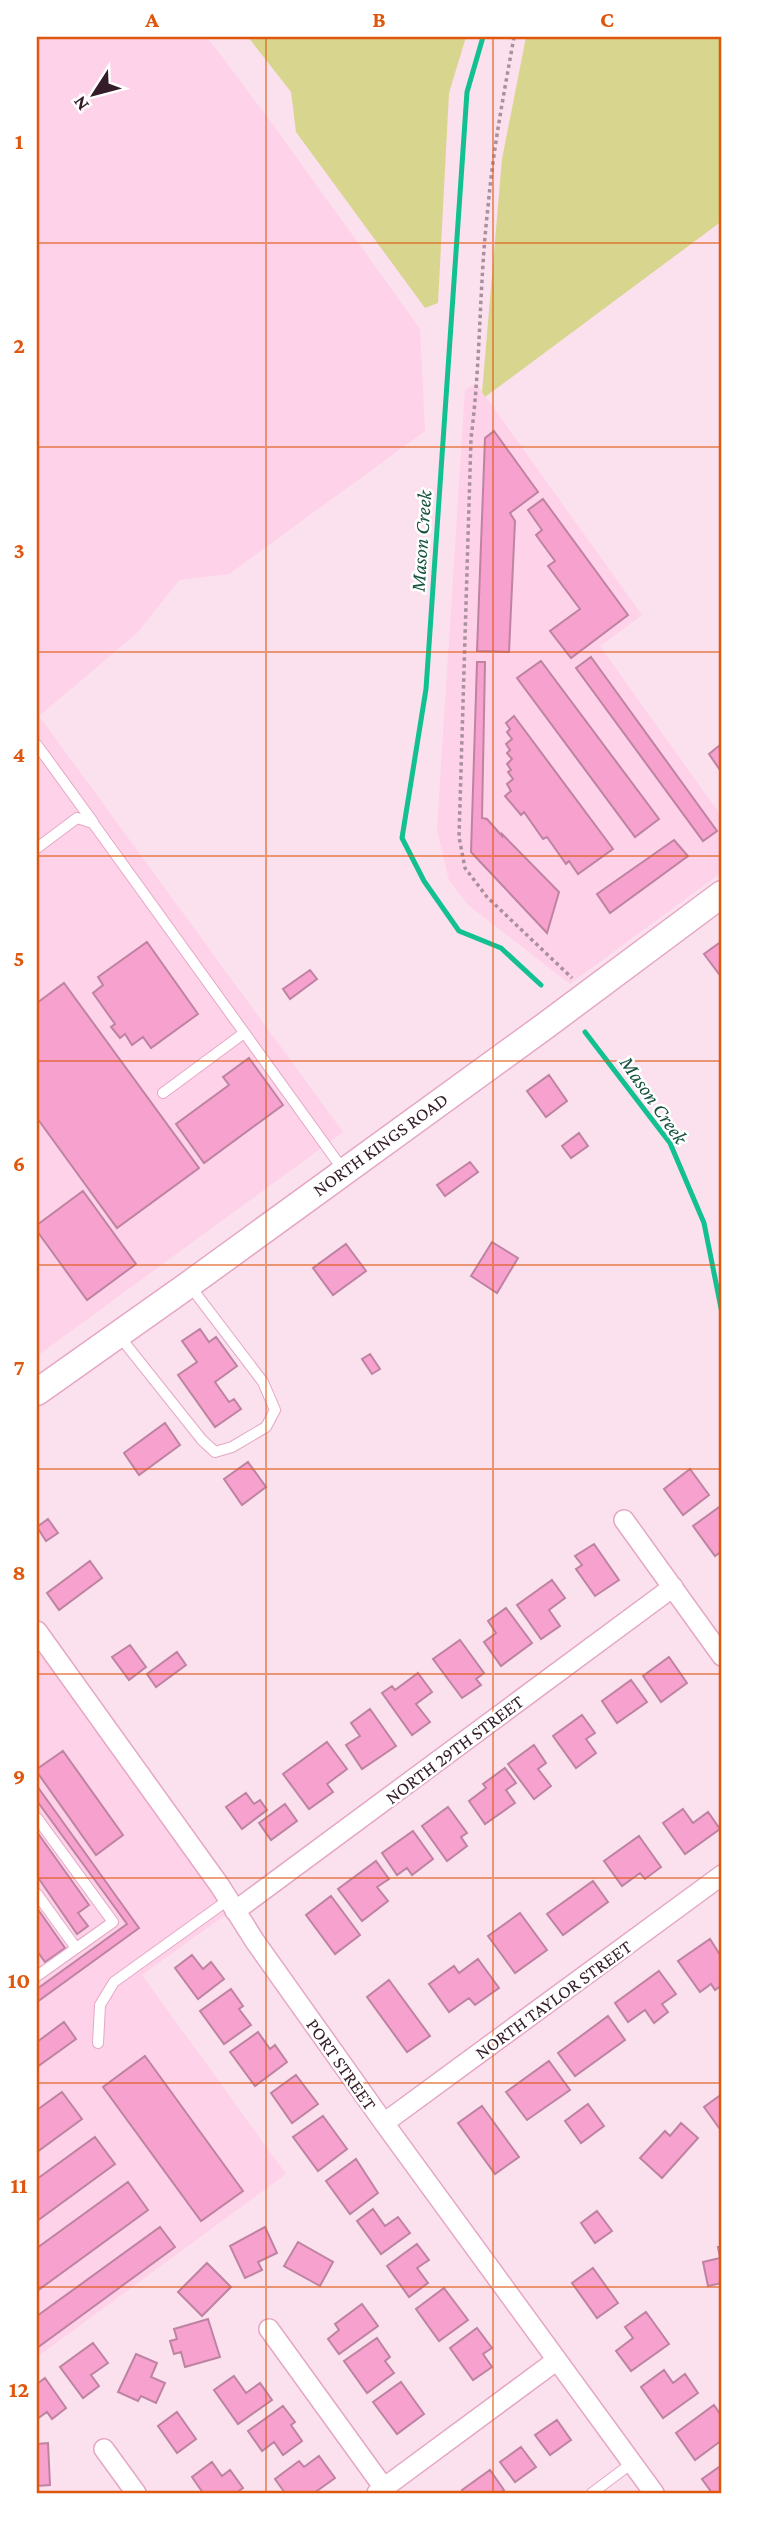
<svg xmlns="http://www.w3.org/2000/svg" width="759" height="2530" font-family="'Crimson Pro',serif">
  <style>
    .built { fill: #fed2e8 }
    .green { fill: #d8d68e }
    .lines { fill: none; stroke-linecap: round; stroke-linejoin: round }
    .stream { stroke: #13c091; stroke-width: 5 }
    .building { fill: #f7a1ce; stroke: #bf83a2; stroke-width: 2 }
    .service-casing { stroke: #e5a7c6; stroke-width: 12 }
    .minor-casing { stroke: #e5a7c6; stroke-width: 22 }
    .secondary-casing { stroke: #e5a7c6; stroke-width: 29 }
    .path { stroke: #a9909d; stroke-width: 3.5; stroke-dasharray: 3.5 3.5; stroke-linecap: butt }
    .service { stroke: #fff; stroke-width: 10 }
    .minor { stroke: #fff; stroke-width: 19 }
    .secondary { stroke: #fff; stroke-width: 26 }
    .grid { fill: none; stroke: #df560d; stroke-width: 2; stroke-opacity: 0.55 }
    .labels { text-anchor: middle; stroke-width: 5; stroke-linejoin: round; paint-order: stroke }
    .street-label { font-size: 19px; fill: #341d29; stroke: #fff }
    .water-label { font-size: 21px; font-style: italic; fill: #17533f; stroke: #fff }
    .neatline { fill: none; stroke: #df560d; stroke-width: 2.5 }
    .grid-label { font-size: 23px; text-anchor: middle; font-weight: bold; fill: #df560d }
  </style>
  <rect width="100%" height="100%" fill="#fbe0ed"/>
  <path class="built" d="M37,37H207L274,126L420,329L425,431L229,574L179,580L138,632L39,716L343,1132L37,1356Z
    M476,383L642,615L600,646L722,817V872L570,984L468,905L449,880L437,830L465,390Z
    M37,1649L228,1913L142,1975L286,2174L37,2357Z"/>
  <path class="green" d="M248,37H466L449,93L438,303L425,308L296,132L291,92Z
    M526,37H722V221L485,397L482,392L502,159Z"/>
  <g class="lines">
    <path class="stream" d="M483,37L467,92L426,689L402,838L424,881L459,931L501,948L541,985
      M585,1032L670,1143L704,1223L722,1313"/>
  </g>
  <path class="building" d="M494,431L538,492L510,513L515,521L509,652L477,651L485,438Z
    M543,499L628,615L571,658L550,631L580,609L548,566L555,561L536,535L542,530L528,510Z
    M591,657L717,831L703,841L576,668Z
    M541,661L659,819L635,837L517,678Z
    M477,662H485L482,818L487,819L502,836V834L559,892L547,933L471,852Z
    M514,716L613,849L578,874L569,861L566,864L547,837L543,839L524,812L521,815L505,796L511,791L507,784L513,779L508,772L511,770L507,764L512,759L507,753L510,750L506,744L512,739L507,732L510,729L506,723Z
    M720,745L722,749V773L709,754Z
    M674,840L688,856L610,913L597,894Z
    M722,941V978L704,954Z
    M147,942L198,1014L151,1048L143,1037L132,1045L125,1034L120,1038L111,1027L115,1024L93,993L103,985L98,977Z
    M310,970L317,979L290,999L283,989Z
    M64,983L199,1168L117,1228L37,1118V1003Z
    M249,1058L283,1105L204,1163L176,1124L229,1085L223,1077Z
    M549,1075L567,1101L546,1117L527,1091Z
    M579,1133L588,1146L571,1158L562,1146Z
    M470,1162L478,1172L445,1196L437,1185Z
    M83,1191L136,1264L87,1300L37,1231V1225Z
    M492,1242L518,1258L497,1293L471,1276Z
    M346,1244L366,1271L333,1295L313,1268Z
    M200,1329L209,1342L216,1337L237,1366L215,1382L229,1402L234,1399L241,1409L215,1427L178,1375L197,1362L182,1341Z
    M370,1354L380,1369L372,1374L362,1359Z
    M165,1423L180,1445L139,1475L124,1453Z
    M248,1462L266,1487L242,1505L224,1479Z
    M690,1469L709,1495L683,1515L664,1489Z
    M722,1505V1551L715,1556L693,1526Z
    M48,1519L58,1533L46,1541L37,1527Z
    M594,1544L619,1580L595,1596L576,1569L582,1565L575,1556Z
    M90,1561L102,1578L59,1610L47,1593Z
    M552,1580L565,1598L549,1610L560,1626L541,1639L517,1605Z
    M506,1608L532,1643L501,1666L484,1642L496,1633L488,1621Z
    M460,1640L484,1673L476,1679L481,1685L462,1698L433,1659Z
    M130,1645L146,1667L129,1680L112,1657Z
    M177,1652L186,1665L156,1687L147,1674Z
    M669,1657L687,1683L661,1702L643,1676Z
    M418,1673L432,1692L416,1704L430,1722L412,1735L382,1693L392,1686L395,1690Z
    M631,1680L647,1702L617,1723L602,1701Z
    M370,1709L396,1746L362,1769L346,1745L360,1736L351,1723Z
    M582,1715L595,1733L586,1739L596,1753L576,1768L553,1736Z
    M327,1742L347,1769L327,1784L333,1792L309,1809L283,1774Z
    M534,1745L546,1763L538,1769L551,1786L534,1799L508,1764Z
    M63,1751L123,1835L96,1855L37,1772V1769Z
    M505,1768L516,1783L506,1790L515,1803L485,1824L469,1801L486,1788L483,1784Z
    M37,1786L139,1928L37,2002V1989L127,1924L37,1801Z
    M246,1793L254,1804L260,1800L267,1810L242,1829L226,1807Z
    M285,1804L297,1821L271,1840L259,1823Z
    M448,1807L467,1833L461,1837L467,1846L447,1861L422,1826Z
    M683,1809L693,1823L708,1812L720,1829L685,1854L663,1823Z
    M413,1831L433,1859L412,1875L407,1868L397,1875L382,1853Z
    M37,1832L89,1905L78,1913L88,1926L77,1934L37,1876Z
    M639,1836L661,1867L645,1879L640,1873L622,1886L604,1861Z
    M376,1861L389,1879L377,1887L388,1901L362,1921L338,1889Z
    M593,1881L608,1902L563,1935L547,1914Z
    M331,1896L360,1935L335,1954L306,1915Z
    M37,1908L65,1948L45,1962L37,1951Z
    M520,1913L547,1950L515,1973L488,1936Z
    M710,1939L722,1958V1985L715,1990L711,1984L700,1992L678,1961Z
    M192,1955L203,1969L211,1962L224,1979L198,1999L175,1968Z
    M478,1959L499,1988L475,2005L469,1998L449,2012L429,1984L454,1966L459,1973Z
    M659,1971L676,1994L662,2004L668,2012L654,2023L645,2010L628,2022L615,2003Z
    M389,1980L430,2036L407,2052L367,1997Z
    M231,1989L243,2006L239,2009L251,2025L224,2044L200,2011Z
    M608,2016L625,2040L575,2076L558,2053Z
    M64,2022L76,2039L37,2067V2042Z
    M258,2032L270,2049L275,2045L287,2062L255,2086L230,2052Z
    M145,2056L243,2191L201,2221L103,2087Z
    M549,2061L570,2090L527,2120L506,2092Z
    M296,2075L318,2104L292,2123L271,2093Z
    M62,2092L82,2119L37,2152V2110Z
    M722,2094V2132L704,2107Z
    M588,2104L604,2126L581,2143L565,2121Z
    M482,2106L519,2157L495,2174L458,2123Z
    M323,2116L347,2149L318,2171L293,2137Z
    M681,2123L698,2138L662,2178L640,2158L665,2131L670,2136Z
    M95,2137L115,2164L37,2221V2179Z
    M356,2159L378,2193L350,2214L326,2181Z
    M128,2182L148,2210L37,2291V2248Z
    M373,2209L385,2226L398,2217L410,2233L381,2254L357,2221Z
    M597,2211L612,2231L595,2243L581,2223Z
    M160,2227L175,2247L37,2348V2316Z
    M265,2227L277,2253L258,2262L262,2270L245,2278L230,2246Z
    M298,2242L333,2262L320,2286L284,2266Z
    M417,2244L429,2260L417,2268L428,2283L409,2297L387,2266Z
    M718,2247H722V2283L708,2286L703,2262L720,2258Z
    M207,2263L231,2287L202,2316L178,2292Z
    M593,2268L618,2303L597,2318L572,2283Z
    M444,2288L468,2320L439,2341L416,2309Z
    M362,2304L378,2326L339,2354L328,2339L339,2330L335,2324Z
    M646,2312L669,2344L631,2371L616,2351L633,2338L625,2327Z
    M208,2319L220,2357L185,2367L181,2352L174,2354L170,2341L177,2339L174,2329Z
    M477,2328L492,2348L483,2354L492,2367L473,2380L450,2348Z
    M377,2338L390,2357L385,2361L394,2373L367,2393L344,2361Z
    M93,2343L108,2363L91,2375L99,2386L83,2398L60,2367Z
    M136,2354L157,2363L151,2377L165,2383L156,2403L141,2396L138,2401L118,2392Z
    M664,2370L673,2383L685,2374L698,2393L663,2418L641,2387Z
    M234,2376L246,2393L260,2383L272,2400L238,2424L214,2390Z
    M45,2378L66,2408L52,2419L47,2412L37,2419V2384Z
    M401,2382L424,2414L397,2434L373,2402Z
    M714,2405L722,2417V2440L695,2460L676,2433Z
    M283,2406L295,2422L291,2425L302,2441L283,2455L274,2442L262,2451L248,2431Z
    M177,2412L196,2439L177,2453L158,2426Z
    M557,2420L571,2440L550,2455L535,2435Z
    M48,2443L50,2485L37,2486V2444Z
    M521,2447L536,2467L515,2482L500,2462Z
    M319,2456L335,2478L314,2493H285L275,2479L299,2461L304,2467Z
    M212,2462L222,2476L230,2470L243,2488L236,2493H203L192,2477Z
    M722,2465V2493H712L702,2479Z
    M490,2470L504,2490L500,2493H464L462,2490Z"/>
  <g class="lines">
    <defs>
      <path id="service" d="M37,745L93,822
        M37,848L77,818L93,823L344,1171
        M163,1093L244,1033
        M120,1337L202,1440L215,1452L232,1447L266,1427L275,1410L263,1382L190,1286
        M37,1818L113,1922L37,1976
        M37,1894L76,1948
        M98,2043L100,2005L114,1982L228,1900
        M592,2493L632,2463"/>
      <path id="minor" d="M624,1520L722,1656
        M37,1631L220,1886L254,1940L384,2123L654,2493
        M235,1911L673,1587
        M384,2123L722,1875
        M269,2329L384,2488
        M104,2449L136,2493
        M377,2493L557,2360"/>
      <path id="secondary" d="M37,1392L191,1283L545,1026L722,894"/>
    </defs>
    <use href="#service" class="service-casing"/>
    <use href="#minor" class="minor-casing"/>
    <use href="#secondary" class="secondary-casing"/>
    <path class="path" d="M514,37C504,93 493,150 488,207C479,284 481,361 471,438L459,837L465,868L487,897L572,978"/>
    <use href="#service" class="service"/>
    <use href="#minor" class="minor"/>
    <use href="#secondary" class="secondary"/>
  </g>
  <path class="grid" d="M266,37V2493M493,37V2493M37,243H722M37,447H722M37,652H722M37,856H722M37,1061H722M37,1265H722M37,1469H722M37,1674H722M37,1878H722M37,2083H722M37,2287H722"/>
  <g class="labels">
    <g class="street-label">
      <text transform="translate(380 1144) rotate(-36)" y="7">NORTH KINGS ROAD</text>
      <text transform="translate(454 1749) rotate(-37)" y="7">NORTH 29TH STREET</text>
      <text transform="translate(553 1999) rotate(-36)" y="7">NORTH TAYLOR STREET</text>
      <text transform="translate(342 2064) rotate(55)" y="7">PORT STREET</text>
    </g>
    <g class="water-label">
      <text transform="translate(421 541) rotate(-86)" y="7">Mason Creek</text>
      <text transform="translate(654 1100) rotate(55)" y="7">Mason Creek</text>
    </g>
  </g>
  <rect width="759" height="2530" fill="none" stroke="#ffffff" stroke-width="77"/>
  <g transform="translate(94 94) rotate(234)" stroke="#ffffff" stroke-width="5" paint-order="stroke">
  <path d="M0-5L12 26L0 18L-12 26Z" fill="#341d29"/>
  <text y="-10" font-size="19" font-weight="bold" text-anchor="middle" fill="#341d29">N</text>
  </g>
  <rect x="38" y="38" width="682" height="2454" class="neatline"/>
  <g class="grid-label">
    <text x="152" y="27">A</text>
    <text x="379" y="27">B</text>
    <text x="607" y="27">C</text>
    <text x="19" y="149">1</text>
    <text x="19" y="353">2</text>
    <text x="19" y="558">3</text>
    <text x="19" y="762">4</text>
    <text x="19" y="966">5</text>
    <text x="19" y="1171">6</text>
    <text x="19" y="1375">7</text>
    <text x="19" y="1580">8</text>
    <text x="19" y="1784">9</text>
    <text x="19" y="1988">10</text>
    <text x="19" y="2193">11</text>
    <text x="19" y="2397">12</text>
  </g>
</svg>
